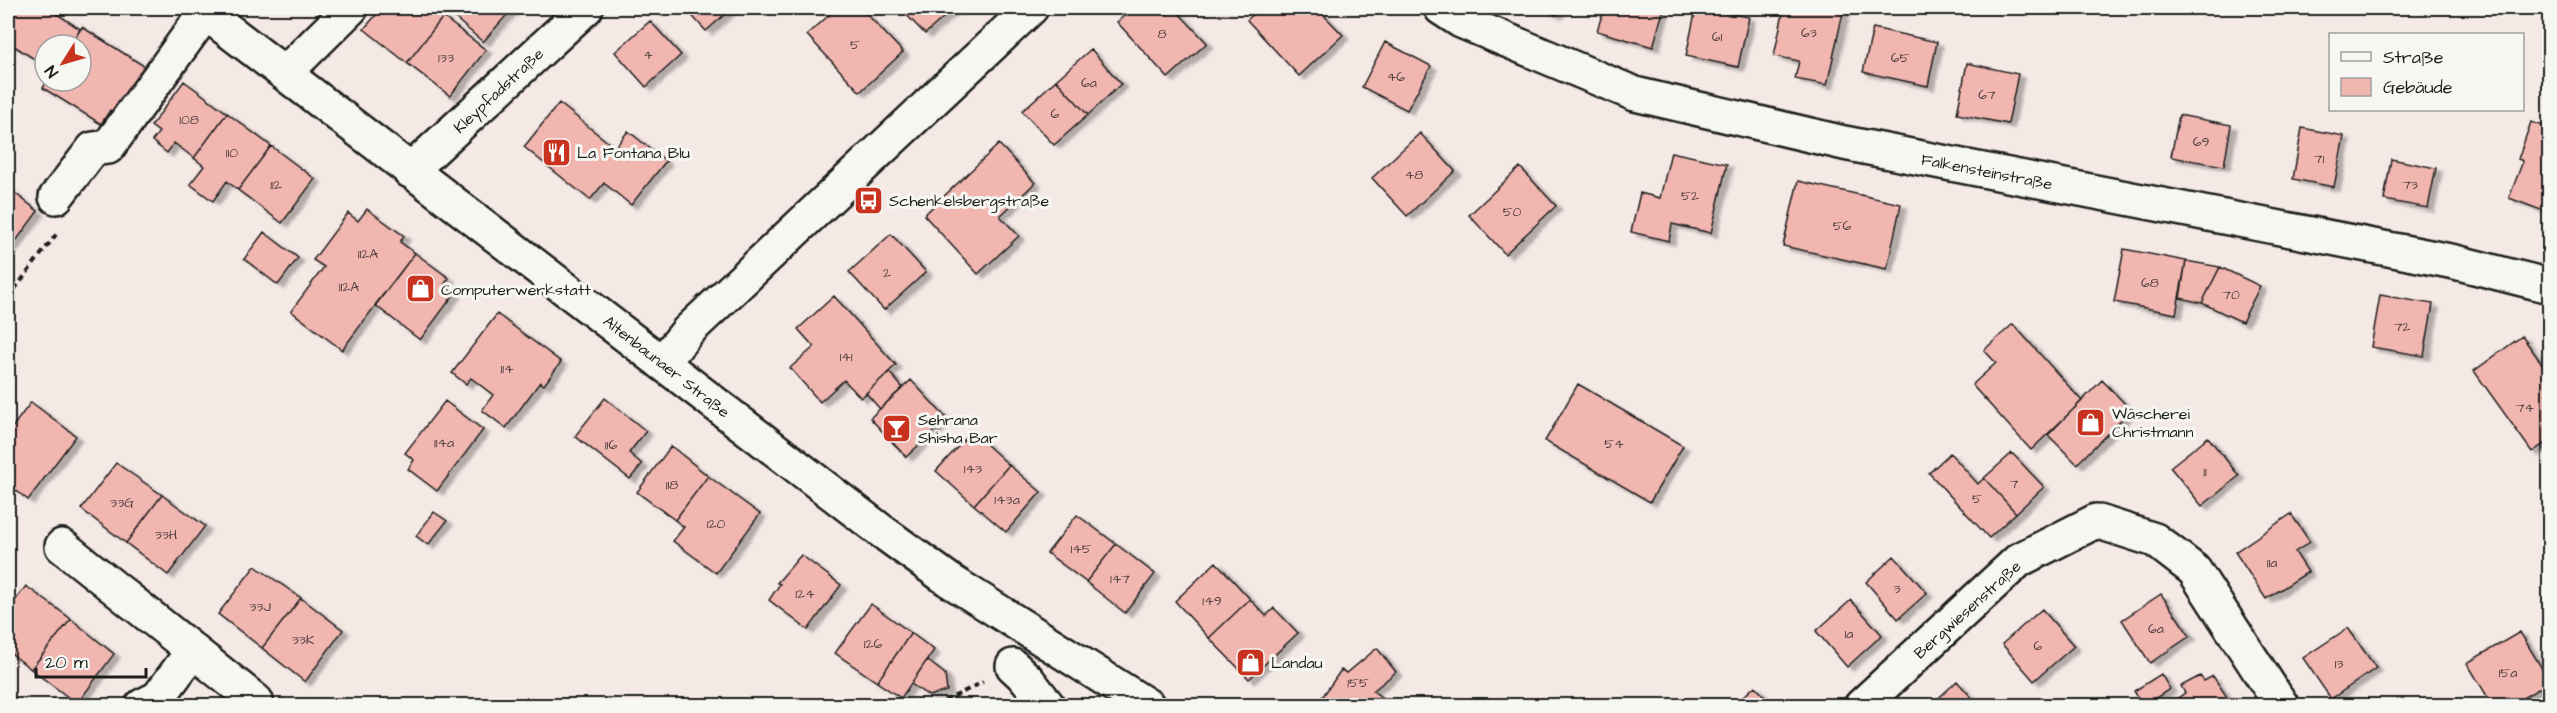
<svg xmlns="http://www.w3.org/2000/svg" width="2557" height="713" font-family="'Architects Daughter',sans-serif">
  <style>
    .building { fill: #f2b6b0; stroke: #1c1c1c; stroke-width: 1.5; filter: url(#shadow) }
    .lines { fill: none; stroke-linecap: round; stroke-linejoin: round }
    .minor-casing { stroke: #1c1c1c; stroke-width: 38 }
    .major-casing { stroke: #1c1c1c; stroke-width: 38 }
    .path { stroke: #1c1c1c; stroke-width: 4; stroke-dasharray: 6 4.5; stroke-linecap: butt }
    .minor { stroke: #f6f6f2; stroke-width: 33 }
    .major { stroke: #f6f6f2; stroke-width: 33 }
    .tram { stroke: #1c1c1c; stroke-width: 1.5 }
    .labels { text-anchor: middle; stroke-width: 6; stroke-linejoin: round; paint-order: stroke }
    .number-label { font-size: 14px; fill: #524241 }
    .street-label { font-size: 16px; fill: #1c1c1c; stroke: #f6f6f2 }
    .poi-label { font-size: 16px; fill: #1c1c1c; stroke: #f6f6f2; text-anchor: start }
  </style>
  <defs>
    <filter id="shadow"><feDropShadow dx="6" dy="4" stdDeviation="1.5" flood-color="#0004"/></filter>
  </defs>
  <rect width="100%" height="100%" fill="#f5e9e5"/>
  <filter id="ink" filterUnits="userSpaceOnUse"><feTurbulence type="fractalNoise" baseFrequency=".0167" numOctaves="2"/><feDisplacementMap in="SourceGraphic" scale="12" xChannelSelector="R" yChannelSelector="G"/><feConvolveMatrix kernelMatrix="1 2 1 2 8 2 1 2 1" color-interpolation-filters="sRGB"/></filter>
  <g filter="url(#ink)">
    <path class="building" d="M18,8H48L80,29L70,45H45V66L8,42V24Z
      M382,8H432L443,17L407,63L364,29Z
      M464,8H513L483,42L455,18Z
      M685,8H732L706,31Z
      M837,8H861L903,52L860,92L807,35Z
      M900,8H954L925,34Z
      M1133,8H1160L1166,15L1174,8L1207,43L1168,78L1117,22Z
      M1260,8H1317L1343,35L1299,76L1247,20Z
      M1542,8H1560L1556,15Z
      M1604,8H1664L1653,47L1597,31Z
      M1696,8L1749,17L1738,67L1686,56Z
      M1784,8H1844L1827,85L1795,79L1799,61L1774,56Z
      M443,17L486,50L450,96L407,63Z
      M650,21L681,55L646,87L615,52Z
      M82,27L144,66L114,113L110,110L101,124L43,88L47,81H81V45H70Z
      M1873,28L1937,42L1928,86L1863,72Z
      M1385,42L1431,66L1407,110L1362,87Z
      M1091,49L1121,84L1088,115L1056,80Z
      M1967,63L2018,74L2008,124L1957,114Z
      M1056,80L1088,115L1054,145L1022,111Z
      M184,81L227,113L194,158L174,143L167,153L152,141L159,132L151,126Z
      M559,103L615,148L628,131L666,161L631,205L604,183L590,200L524,147Z
      M227,113L271,146L238,190L227,181L213,201L190,184L204,166L194,158Z
      M2179,115L2231,125L2224,166L2171,157Z
      M2531,122L2550,128L2549,213L2509,198L2523,161L2518,159Z
      M2302,128L2344,136L2334,187L2293,179Z
      M1420,133L1455,171L1407,216L1372,178Z
      M999,144L1035,183L1000,216L1019,236L978,274L924,215Z
      M271,146L315,179L282,223L238,190Z
      M1671,152L1727,164L1711,233L1672,224L1669,241L1631,232L1640,193L1660,198Z
      M2391,159L2436,168L2428,208L2384,200Z
      M1520,167L1556,206L1505,254L1469,215Z
      M1798,181L1901,204L1887,269L1783,246Z
      M8,188L38,211L8,252Z
      M367,209L404,236L400,242L415,253L342,350L291,311L324,267L313,260L348,213L358,221Z
      M264,232L298,258L278,285L244,259Z
      M891,234L926,272L884,310L849,272Z
      M2124,249L2186,261L2176,314L2114,302Z
      M415,253L449,278L444,285L455,293L420,340L375,305Z
      M2186,261L2220,267L2202,303L2180,298Z
      M2220,267L2260,286L2242,322L2202,303Z
      M2380,295L2433,304L2424,356L2371,347Z
      M834,296L896,365L861,398L844,380L820,402L790,368L814,347L798,329Z
      M497,314L561,362L544,385L540,382L506,428L482,410L493,395L471,378L466,384L452,373Z
      M2013,324L2082,401L2031,450L1972,385L1996,363L1984,350Z
      M2522,336L2550,375V440L2532,452L2474,371Z
      M889,372L903,388L880,409L866,393Z
      M911,380L947,419L906,457L870,418Z
      M2102,380L2131,410L2077,464L2048,435Z
      M1578,384L1683,446L1650,502L1545,441Z
      M605,398L646,431L629,453L642,464L630,479L575,436Z
      M445,401L483,430L437,491L408,469L414,460L405,453Z
      M31,402L76,436L28,500L8,484V433Z
      M972,431L1009,465L974,505L936,471Z
      M2208,437L2239,476L2202,506L2170,467Z
      M671,446L708,476L675,520L637,492Z
      M1950,453L1978,484L1984,478L2016,513L1989,538L1929,473Z
      M2012,453L2044,487L2016,513L1984,478Z
      M116,463L162,495L126,543L81,509Z
      M1009,465L1041,492L1006,532L974,505Z
      M708,476L760,514L716,573L673,541L684,527L675,520Z
      M162,495L205,526L168,575L126,543Z
      M434,512L447,521L428,545L416,536Z
      M2291,514L2310,542L2295,552L2308,572L2266,599L2235,552Z
      M1077,515L1116,544L1086,582L1047,553Z
      M1116,544L1155,574L1125,613L1086,582Z
      M801,555L841,585L808,630L769,600L780,584L777,583Z
      M1894,556L1927,593L1898,619L1866,582Z
      M1216,562L1250,599L1209,638L1175,601Z
      M255,566L301,598L262,648L218,614Z
      M26,586L71,619L31,669L8,651V610Z
      M2161,594L2190,636L2150,663L2122,620Z
      M301,598L343,630L305,682L262,648Z
      M1250,599L1266,616L1274,608L1298,633L1249,679L1209,638Z
      M1851,600L1882,635L1847,667L1816,631Z
      M871,604L911,633L877,682L835,653Z
      M2042,609L2074,646L2034,681L2002,644Z
      M71,619L114,654L77,704L31,669Z
      M2348,628L2376,668L2331,699L2303,658Z
      M2520,632L2550,682L2509,706H2493L2467,663Z
      M911,633L934,650L901,698L877,682Z
      M1377,648L1396,672L1373,691L1393,706H1316L1341,670L1347,673Z
      M927,660L945,674L947,691L929,696L911,684Z
      M2161,674L2170,689L2143,706L2134,691Z
      M2200,676L2204,681L2213,676L2233,706H2177L2173,701L2185,693L2181,686Z
      M1957,681L1979,706H1930Z
      M1755,686L1773,706H1733Z"/>
    <g class="lines">
      <defs>
        <path id="minor" d="M1441,8L1461,21L1635,94L1844,143L2455,262L2550,286
          M285,73L351,8
          M410,171L586,8
          M56,197L93,149L108,147L206,12
          M662,363L688,331L1031,8
          M62,546L256,701
          M1013,666L1027,679L1048,706
          M142,706L158,698L192,652
          M1861,706L2019,560L2096,521L2155,540L2194,570L2282,706"/>
        <path id="major" d="M199,8L880,530L949,580L1148,706"/>
      </defs>
      <use href="#minor" class="minor-casing"/>
      <use href="#major" class="major-casing"/>
      <path class="path" d="M8,298L58,232
        M935,706L983,682"/>
      <use href="#minor" class="minor"/>
      <use href="#major" class="major"/>
      <path class="tram" d="M1005,706L1033,700L1087,706"/>
    </g>
  </g>
  <defs>
    <symbol id="restaurant-square" viewBox="-11 -11 22 22"><rect x="-9" y="-9" width="18" height="18" rx="4" fill="#c8321e" stroke="#f6f6f2"/><path d="M-5-6h1v4h1v-4h1v4h1v-4h1v5L-1.5 .5V6h-2V.5L-5-1ZM5-6V6H3V1.5H1.5Q1.5-4 5-6Z" fill="#fff"/></symbol>
    <symbol id="bus-square" viewBox="-11 -11 22 22"><rect x="-9" y="-9" width="18" height="18" rx="4" fill="#c8321e" stroke="#f6f6f2"/><path d="M-5-6H5V4H4V6H2V4H-2V6H-4V4H-5ZM-3.5-4V0h7V-4ZM-3.5 1.2v1.5H-2V1.2ZM2 1.2v1.5H3.5V1.2Z" fill="#fff"/></symbol>
    <symbol id="shop-square" viewBox="-11 -11 22 22"><rect x="-9" y="-9" width="18" height="18" rx="4" fill="#c8321e" stroke="#f6f6f2"/><path d="M-5-2.5h2.3a2.7 3.5 0 0 1 5.4 0H5L5.5 6h-11ZM-1.5-2.5h3a1.5 2.3 0 0 0-3 0Z" fill="#fff"/></symbol>
    <symbol id="bar-square" viewBox="-11 -11 22 22"><rect x="-9" y="-9" width="18" height="18" rx="4" fill="#c8321e" stroke="#f6f6f2"/><path d="M-6-5H6L.8 .8V4.5H3.5V6h-7V4.5H-.8V.8Z" fill="#fff"/></symbol>
  </defs>
  <g fill-rule="evenodd">
    <use href="#restaurant-square" x="540" y="136" width="33" height="33"/>
    <use href="#bus-square" x="852" y="184" width="33" height="33"/>
    <use href="#shop-square" x="404" y="272" width="33" height="33"/>
    <use href="#shop-square" x="2074" y="406" width="33" height="33"/>
    <use href="#bar-square" x="880" y="412" width="33" height="33"/>
    <use href="#shop-square" x="1234" y="646" width="33" height="33"/>
  </g>
  <g class="labels">
    <g class="number-label">
      <text x="1809" y="37">63</text>
      <text x="1162" y="38">8</text>
      <text x="1717" y="41">61</text>
      <text x="855" y="49">5</text>
      <text x="648" y="59">4</text>
      <text x="446" y="62">133</text>
      <text x="1900" y="62">65</text>
      <text x="1396" y="81">46</text>
      <text x="1089" y="87">6a</text>
      <text x="1987" y="99">67</text>
      <text x="1055" y="118">6</text>
      <text x="189" y="124">108</text>
      <text x="2201" y="146">69</text>
      <text x="232" y="157">110</text>
      <text x="2319" y="163">71</text>
      <text x="1414" y="179">48</text>
      <text x="276" y="189">112</text>
      <text x="2410" y="189">73</text>
      <text x="1690" y="200">52</text>
      <text x="1512" y="216">50</text>
      <text x="1842" y="230">56</text>
      <text x="368" y="258">112A</text>
      <text x="887" y="277">2</text>
      <text x="2150" y="287">68</text>
      <text x="349" y="291">112A</text>
      <text x="2231" y="299">70</text>
      <text x="2402" y="331">72</text>
      <text x="846" y="361">141</text>
      <text x="507" y="373">114</text>
      <text x="2525" y="412">74</text>
      <text x="444" y="447">114a</text>
      <text x="1614" y="448">54</text>
      <text x="611" y="449">116</text>
      <text x="973" y="473">143</text>
      <text x="2205" y="476">11</text>
      <text x="2014" y="488">7</text>
      <text x="672" y="489">118</text>
      <text x="1977" y="503">5</text>
      <text x="1007" y="504">143a</text>
      <text x="122" y="507">33G</text>
      <text x="716" y="528">120</text>
      <text x="166" y="539">33H</text>
      <text x="1081" y="553">145</text>
      <text x="2272" y="567">11a</text>
      <text x="1120" y="583">147</text>
      <text x="1897" y="593">3</text>
      <text x="805" y="598">124</text>
      <text x="1212" y="605">149</text>
      <text x="260" y="611">33J</text>
      <text x="2156" y="633">6a</text>
      <text x="1849" y="638">1a</text>
      <text x="303" y="644">33K</text>
      <text x="873" y="648">126</text>
      <text x="2038" y="650">6</text>
      <text x="2339" y="668">13</text>
      <text x="2508" y="677">15a</text>
      <text x="1358" y="687">155</text>
    </g>
    <g class="street-label">
      <text transform="translate(498 90) rotate(-43)" y="6">Kleypfadstraße</text>
      <text transform="translate(1987 171) rotate(11)" y="6">Falkensteinstraße</text>
      <text transform="translate(667 366) rotate(38)" y="6">Altenbaunaer Straße</text>
      <text transform="translate(1967 609) rotate(-42)" y="6">Bergwiesenstraße</text>
    </g>
    <g class="poi-label">
      <text x="577" y="158">La Fontana Blu</text>
      <text x="889" y="206">Schenkelsbergstraße</text>
      <text x="441" y="295">Computerwerkstatt</text>
      <text x="2112" y="419">Wäscherei<tspan x="2112" dy="18">Christmann</tspan></text>
      <text x="918" y="425">Sehrana<tspan x="918" dy="18">Shisha Bar</tspan></text>
      <text x="1271" y="668">Landau</text>
    </g>
  </g>
  <rect width="2557" height="713" fill="none" stroke="#f6f6f2" stroke-width="30"/>
  <rect x="15" y="15" width="2527" height="683" fill="none" stroke="#1c1c1c" stroke-width="2" filter="url(#ink)"/>
  <rect x="2329" y="33" width="195" height="78" fill="#f6f6f2" stroke="#9f9f9c" stroke-width="1.5"/>
  <rect x="2341" y="52" width="30" height="9" fill="#f6f6f2" stroke="#9f9f9c" stroke-width="1.5"/>
  <text x="2383" y="63" font-size="18" fill="#1c1c1c">Straße</text>
  <rect x="2341" y="78" width="30" height="18" fill="#f2b6b0" stroke="#9f9f9c" stroke-width="1.5"/>
  <text x="2383" y="93" font-size="18" fill="#1c1c1c">Gebäude</text>
  <g transform="translate(63 63) rotate(233)"><circle r="28" fill="#f6f6f2" stroke="#9f9f9c" stroke-width="1.5"/>
  <path d="M0-4.5L10 22L0 15L-10 22Z" fill="#c8321e"/>
  <text y="-9" font-size="16" font-weight="bold" text-anchor="middle" fill="#1c1c1c">N</text>
  </g>
  <path d="M36 668v9h110v-9" fill="none" stroke="#1c1c1c" stroke-width="3"/>
  <text x="45" y="668" font-size="18" fill="#1c1c1c" stroke="#f6f6f2" stroke-width="4.5" paint-order="stroke">20 m</text>
</svg>
